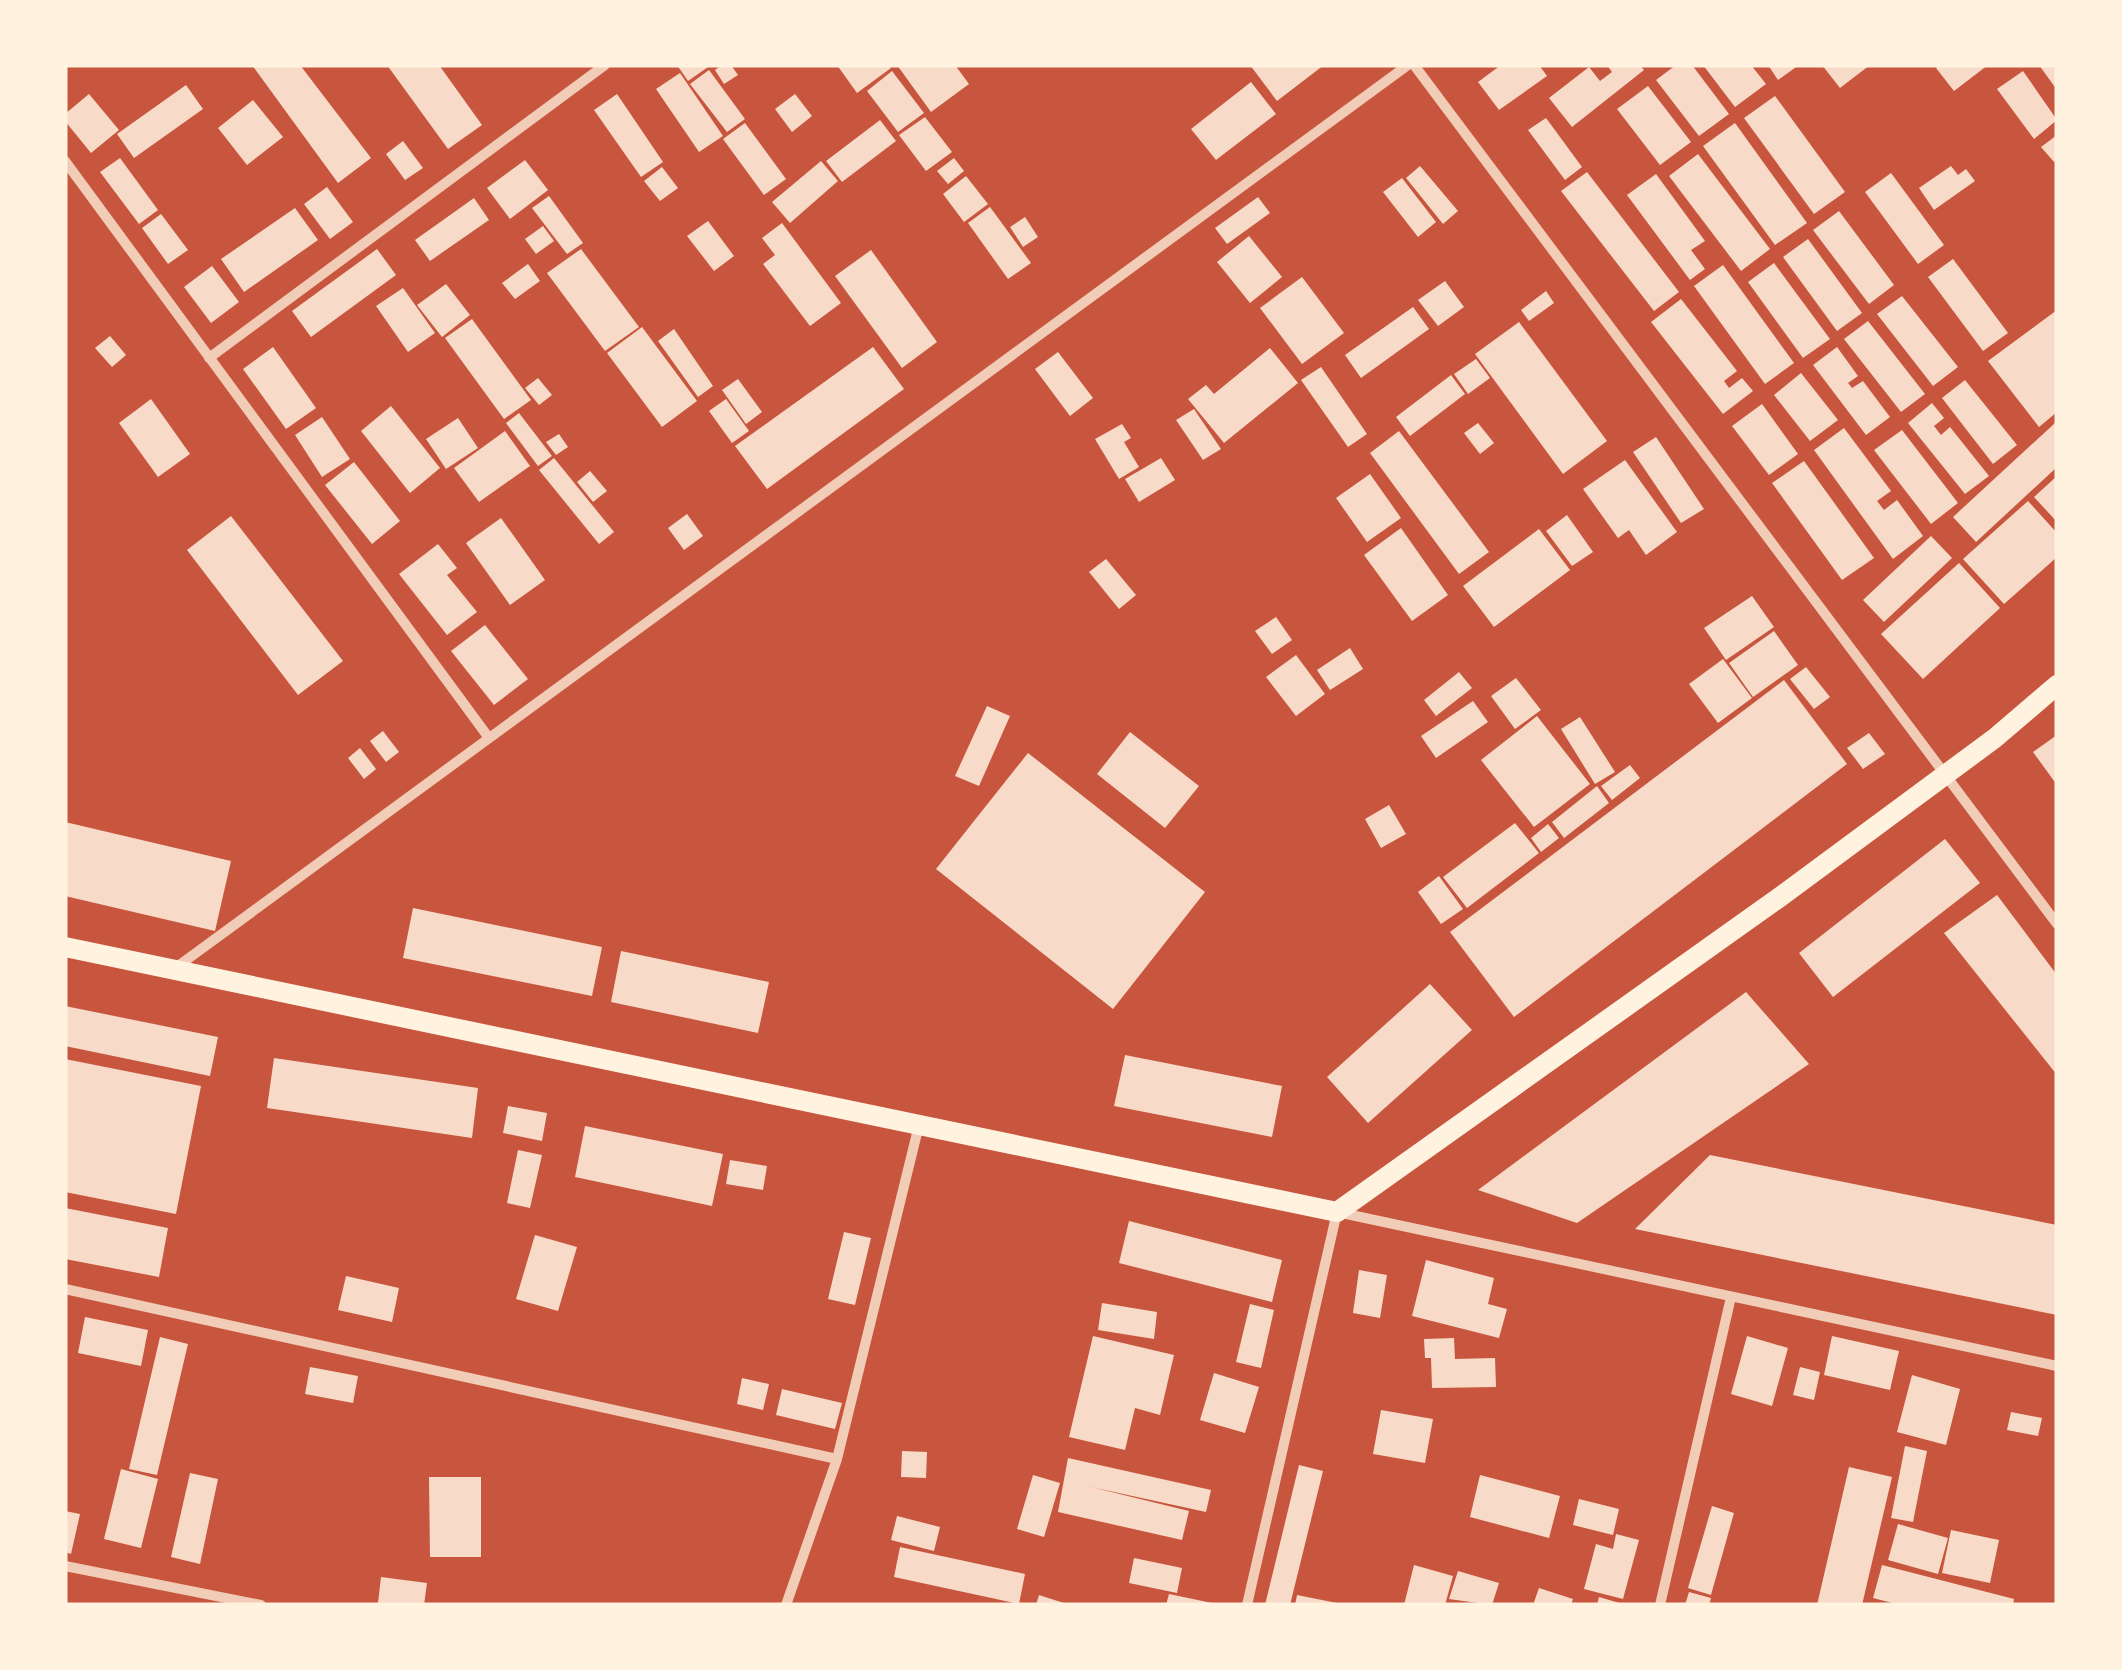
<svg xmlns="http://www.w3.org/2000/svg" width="2122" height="1670" font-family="'Noto Sans',sans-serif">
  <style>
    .building { fill: #f7dbc8 }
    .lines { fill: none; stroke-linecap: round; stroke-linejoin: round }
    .minor { stroke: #f1ccb7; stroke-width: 10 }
    .secondary { stroke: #fff3e0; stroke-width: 20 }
  </style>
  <rect width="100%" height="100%" fill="#c8553d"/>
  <path class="building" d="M252,65H300L371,158L338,183Z
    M387,65H439L482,125L448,149Z
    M677,65H711L688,81Z
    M722,65H731L738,75L724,84L715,70Z
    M837,65H889L891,68L857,93Z
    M897,65H955L969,84L931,112Z
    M1250,65H1324L1277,101Z
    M1501,65H1539L1547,76L1499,110L1478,82Z
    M1607,65H1640L1644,70L1572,127L1549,98L1589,67L1600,81L1612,72Z
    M1676,65H1692L1729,114L1699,136L1656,80Z
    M1703,65H1751L1766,84L1735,107Z
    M1768,65H1799L1778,80Z
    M1822,65H1870L1840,88Z
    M1940,65H1988L1954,91L1936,68Z
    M2039,65H2057V90Z
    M709,70L745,119L727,132L690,84Z
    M892,71L924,113L898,132L867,91Z
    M2023,71L2057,120L2034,139L1997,89Z
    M680,73L723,136L699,152L656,89Z
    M1251,82L1276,114L1216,160L1191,129Z
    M186,85L203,109L134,158L117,134Z
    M1648,86L1691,142L1660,165L1617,109Z
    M89,94L119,130L91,153L65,121V114Z
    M617,94L663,162L641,177L594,110Z
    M795,94L812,116L792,132L775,109Z
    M1775,96L1845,192L1814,214L1744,118Z
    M253,100L283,137L247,165L218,128Z
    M925,117L952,152L926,171L899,135Z
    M1546,118L1582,167L1565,180L1528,130Z
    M880,120L896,141L842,182L826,161Z
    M745,123L786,179L764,195L723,139Z
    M1735,123L1807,223L1775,245L1703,146Z
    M2057,135V159L2054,162L2041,147Z
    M403,141L423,168L405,180L386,154Z
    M1698,154L1770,249L1741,271L1669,176Z
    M120,158L158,210L139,224L100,172Z
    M954,158L964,171L948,184L937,171Z
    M525,160L548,190L510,219L487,188Z
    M821,161L838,181L790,223L772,202Z
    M1420,166L1458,211L1443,224L1406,178Z
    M1951,166L1958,175L1966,169L1975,181L1934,210L1919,188Z
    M662,167L678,188L660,201L644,181Z
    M1587,172L1679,292L1654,311L1561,191Z
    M1891,173L1944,245L1918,264L1865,192Z
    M1656,174L1705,241L1691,250L1705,269L1690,280L1627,195Z
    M966,176L988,204L964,222L943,194Z
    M1402,178L1436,222L1418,237L1383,192Z
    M327,187L353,222L330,239L304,204Z
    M549,196L583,243L567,254L532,208Z
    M1258,197L1270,213L1227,244L1215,228Z
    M474,198L489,220L430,261L415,240Z
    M990,207L1031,263L1008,279L968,223Z
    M295,208L318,240L244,292L221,259Z
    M1839,211L1894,285L1869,304L1813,230Z
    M161,214L188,250L168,264L142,228Z
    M1025,217L1038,237L1023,247L1010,227Z
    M708,221L734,256L714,271L687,236Z
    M782,223L841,303L810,326L763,264L775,255L762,238Z
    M543,226L554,241L536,254L525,239Z
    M1249,236L1282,277L1250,303L1217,262Z
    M1808,239L1862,313L1837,331L1783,257Z
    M377,249L396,275L311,337L292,311Z
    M581,249L639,327L605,351L547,273Z
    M871,250L937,342L902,368L835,276Z
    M1953,259L2008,333L1983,351L1928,277Z
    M1774,263L1830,339L1803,358L1748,282Z
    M528,264L540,281L515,299L502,283Z
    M1723,265L1794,363L1765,384L1694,286Z
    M212,266L239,302L211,323L184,287Z
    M1302,277L1344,333L1302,364L1260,308Z
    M1445,281L1464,307L1438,326L1418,300Z
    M446,284L470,315L442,337L417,305Z
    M403,288L435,333L408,352L376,306Z
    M1546,291L1554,303L1529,321L1521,310Z
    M1902,296L1958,367L1933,386L1877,314Z
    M1681,299L1737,371L1724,381L1729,388L1742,378L1753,391L1723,414L1651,322Z
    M1413,307L1429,329L1361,378L1345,355Z
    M2057,310V412L2039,427L1988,361Z
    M472,319L531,400L504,419L445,338Z
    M1868,321L1925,394L1901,412L1844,339Z
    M1519,322L1607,441L1563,474L1475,354Z
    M642,327L697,401L662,427L607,353Z
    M674,329L713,386L698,397L658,341Z
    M110,336L126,355L112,367L95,348Z
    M273,347L316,408L286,429L243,369Z
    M873,347L904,389L767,489L735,446Z
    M1837,347L1858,376L1848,383L1852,388L1863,381L1890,417L1866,435L1813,365Z
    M1270,348L1298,383L1224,443L1188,399L1206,385L1214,394Z
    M1058,352L1093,398L1070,416L1035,369Z
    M1476,359L1490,378L1468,394L1454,374Z
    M1321,367L1367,434L1348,447L1301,380Z
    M1801,373L1838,420L1810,441L1774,395Z
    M1451,375L1465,394L1410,436L1396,417Z
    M538,378L552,395L539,405L525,388Z
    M738,379L762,412L746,424L722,390Z
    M1965,380L2017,445L1993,464L1942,398Z
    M151,399L190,454L158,477L119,423Z
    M726,399L749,431L732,443L709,411Z
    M1932,403L1944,418L1934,426L1941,435L1950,427L1989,476L1965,494L1908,423Z
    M1762,404L1798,454L1769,475L1732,426Z
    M391,406L440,468L410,493L361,431Z
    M1194,409L1221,449L1203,460L1176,420Z
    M519,413L552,456L538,466L506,423Z
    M322,417L350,459L322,477L295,435Z
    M458,418L478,448L446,469L426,439Z
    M1478,423L1494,443L1480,454L1464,433Z
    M2055,423L2057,467L1976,542L1953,517Z
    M1122,424L1131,438L1124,442L1139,467L1119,479L1095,439Z
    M1844,428L1891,491L1877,501L1884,510L1897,500L1923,536L1893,559L1814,450Z
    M1902,430L1958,503L1931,524L1874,450Z
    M505,431L530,466L479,502L454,468Z
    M1399,431L1489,552L1459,574L1370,453Z
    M559,434L568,447L556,455L546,442Z
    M1656,437L1704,509L1681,523L1633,452Z
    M554,458L614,532L599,544L539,470Z
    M1161,458L1175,480L1139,502L1125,479Z
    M1625,460L1677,532L1646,555L1629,530L1618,538L1583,489Z
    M1804,461L1874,558L1842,580L1772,483Z
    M354,462L400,521L372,544L325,485Z
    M590,471L607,491L593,502L577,482Z
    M1370,474L1401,518L1367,542L1336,498Z
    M2057,476V522L2034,497Z
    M2028,501L2057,533V557L2004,604L1963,559Z
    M687,514L703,536L684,550L668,528Z
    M1567,515L1593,552L1572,566L1546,531Z
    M231,516L343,661L298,695L187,550Z
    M501,518L545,580L510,605L466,543Z
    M1401,528L1448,595L1412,621L1364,555Z
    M1539,529L1570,570L1494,627L1463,586Z
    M1931,536L1952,558L1884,622L1863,600Z
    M438,544L457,568L447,575L477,612L447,635L399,574Z
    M1106,559L1136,595L1119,609L1089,572Z
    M1959,563L2000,608L1923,679L1881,634Z
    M1752,596L1774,627L1726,660L1704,628Z
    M1276,617L1292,640L1272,654L1255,631Z
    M485,625L528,679L494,705L451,651Z
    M1774,631L1798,665L1753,697L1729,663Z
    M1350,648L1363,669L1330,690L1317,670Z
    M1296,655L1325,694L1296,716L1266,677Z
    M1723,659L1752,698L1718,723L1689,684Z
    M1806,667L1830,697L1814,709L1790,679Z
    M1459,672L1472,688L1436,716L1424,700Z
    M1516,678L1541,710L1515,729L1491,696Z
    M1784,680L1847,764L1514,1017L1450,932Z
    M1473,701L1488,722L1436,758L1421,736Z
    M987,706L1010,716L979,786L955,776Z
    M1537,716L1590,784L1534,827L1481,760Z
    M1580,717L1615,772L1595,784L1561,729Z
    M383,731L399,752L386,762L370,741Z
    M1130,732L1199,786L1165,828L1097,774Z
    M1869,733L1885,754L1863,769L1847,748Z
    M2057,735V785L2033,752Z
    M360,748L376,769L364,779L348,758Z
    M1028,753L1205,892L1113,1009L936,869Z
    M1630,765L1640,778L1612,800L1601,786Z
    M1597,786L1609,803L1564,838L1552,822Z
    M1389,805L1406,834L1381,848L1365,819Z
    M65,822L231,861L215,931L65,896Z
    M1515,823L1539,853L1467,908L1443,877Z
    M1548,824L1559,838L1541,852L1531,838Z
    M1945,839L1980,883L1833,997L1799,953Z
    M1439,876L1463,909L1441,924L1418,892Z
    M1997,895L2057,975V1075L1944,933Z
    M413,908L602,947L592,996L403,958Z
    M621,951L769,982L758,1033L611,1002Z
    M1430,984L1472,1030L1368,1123L1327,1077Z
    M1746,992L1809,1064L1577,1223L1478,1190Z
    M65,1006L218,1037L210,1076L65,1046Z
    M1125,1055L1282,1086L1272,1137L1114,1106Z
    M274,1058L478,1088L472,1138L267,1108Z
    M65,1059L201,1086L176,1214L65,1192Z
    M508,1106L547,1113L542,1141L503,1133Z
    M585,1126L723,1154L712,1206L575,1177Z
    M518,1150L542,1155L530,1208L507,1203Z
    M1710,1155L2057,1225V1315L1635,1229Z
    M730,1160L767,1166L763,1190L726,1184Z
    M65,1208L168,1228L159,1277L65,1259Z
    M1129,1221L1282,1260L1272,1302L1119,1263Z
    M844,1232L871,1238L855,1305L828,1299Z
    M535,1235L577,1247L558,1311L516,1299Z
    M1426,1260L1494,1278L1488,1304L1507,1309L1499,1338L1412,1316Z
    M1359,1270L1387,1275L1380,1318L1353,1313Z
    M346,1276L399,1288L392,1322L338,1310Z
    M1102,1303L1157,1312L1154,1339L1098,1330Z
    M1250,1304L1274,1310L1261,1368L1236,1362Z
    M85,1317L148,1330L141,1366L78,1353Z
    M1093,1336L1174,1355L1160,1415L1135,1408L1125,1450L1069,1437Z
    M1747,1336L1788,1348L1772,1406L1731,1394Z
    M1832,1336L1899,1351L1890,1390L1824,1375Z
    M160,1337L188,1344L157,1475L129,1469Z
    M1454,1338L1455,1359L1495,1358L1496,1387L1432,1388L1431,1358H1425L1424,1339Z
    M310,1367L358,1376L353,1403L305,1394Z
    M1800,1367L1820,1372L1814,1400L1793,1395Z
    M1214,1373L1259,1387L1245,1433L1200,1420Z
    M1912,1375L1960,1389L1946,1445L1897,1432Z
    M742,1378L769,1384L763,1410L737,1404Z
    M782,1389L842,1403L835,1429L776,1415Z
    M1381,1410L1433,1419L1425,1463L1373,1454Z
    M2011,1412L2042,1418L2038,1436L2007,1430Z
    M1905,1446L1927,1451L1913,1522L1891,1518Z
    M902,1451L927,1452L926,1478L901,1477Z
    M1068,1458L1211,1490L1206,1512L1091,1487L1189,1511L1182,1540L1058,1512Z
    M1299,1465L1323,1471L1290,1605H1265Z
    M1849,1467L1892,1477L1862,1605H1817Z
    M121,1469L158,1479L141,1548L104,1539Z
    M190,1473L218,1479L200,1564L171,1557Z
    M1033,1475L1060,1483L1044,1537L1017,1529Z
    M1480,1475L1560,1496L1549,1538L1470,1517Z
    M429,1477H481V1557H430Z
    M1579,1499L1619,1509L1613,1535L1573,1525Z
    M1712,1506L1734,1513L1711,1595L1688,1588Z
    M65,1511L80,1514L71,1554L65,1552Z
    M897,1516L940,1527L934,1551L891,1540Z
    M1898,1524L1948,1538L1938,1574L1888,1560Z
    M1951,1530L1999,1540L1990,1583L1942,1573Z
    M1616,1534L1639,1540L1623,1599L1584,1589L1596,1544L1613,1549Z
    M900,1547L1025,1574L1019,1604L894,1577Z
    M1134,1558L1182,1568L1177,1593L1129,1583Z
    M1414,1565L1453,1576L1445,1605H1404Z
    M1882,1565L2014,1599L2013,1605H1900L1873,1598Z
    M1458,1571L1499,1583L1492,1605L1449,1599Z
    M381,1577L427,1583L424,1605L378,1603Z
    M1539,1588L1573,1599L1571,1605H1533Z
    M1689,1592L1711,1598L1709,1605H1685Z
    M1169,1594L1212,1603V1605H1166Z
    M1039,1595L1067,1604V1605H1036Z
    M1297,1595L1337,1603V1605H1295Z
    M1599,1597L1623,1604V1605H1597Z"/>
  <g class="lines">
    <path class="minor" d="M1414,65L2057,924
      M65,161L489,738
      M209,358L605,65
      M174,969L1408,65
      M65,1289L837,1459
      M65,1566L261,1605
      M786,1605L837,1459L919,1125
      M1247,1605L1337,1212L2057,1366
      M1660,1605L1731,1297"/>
    <path class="secondary" d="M65,947L1337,1212L1780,897L1995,738L2057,685"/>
  </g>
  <rect width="2122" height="1670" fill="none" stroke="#fff3e0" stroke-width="135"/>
</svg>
